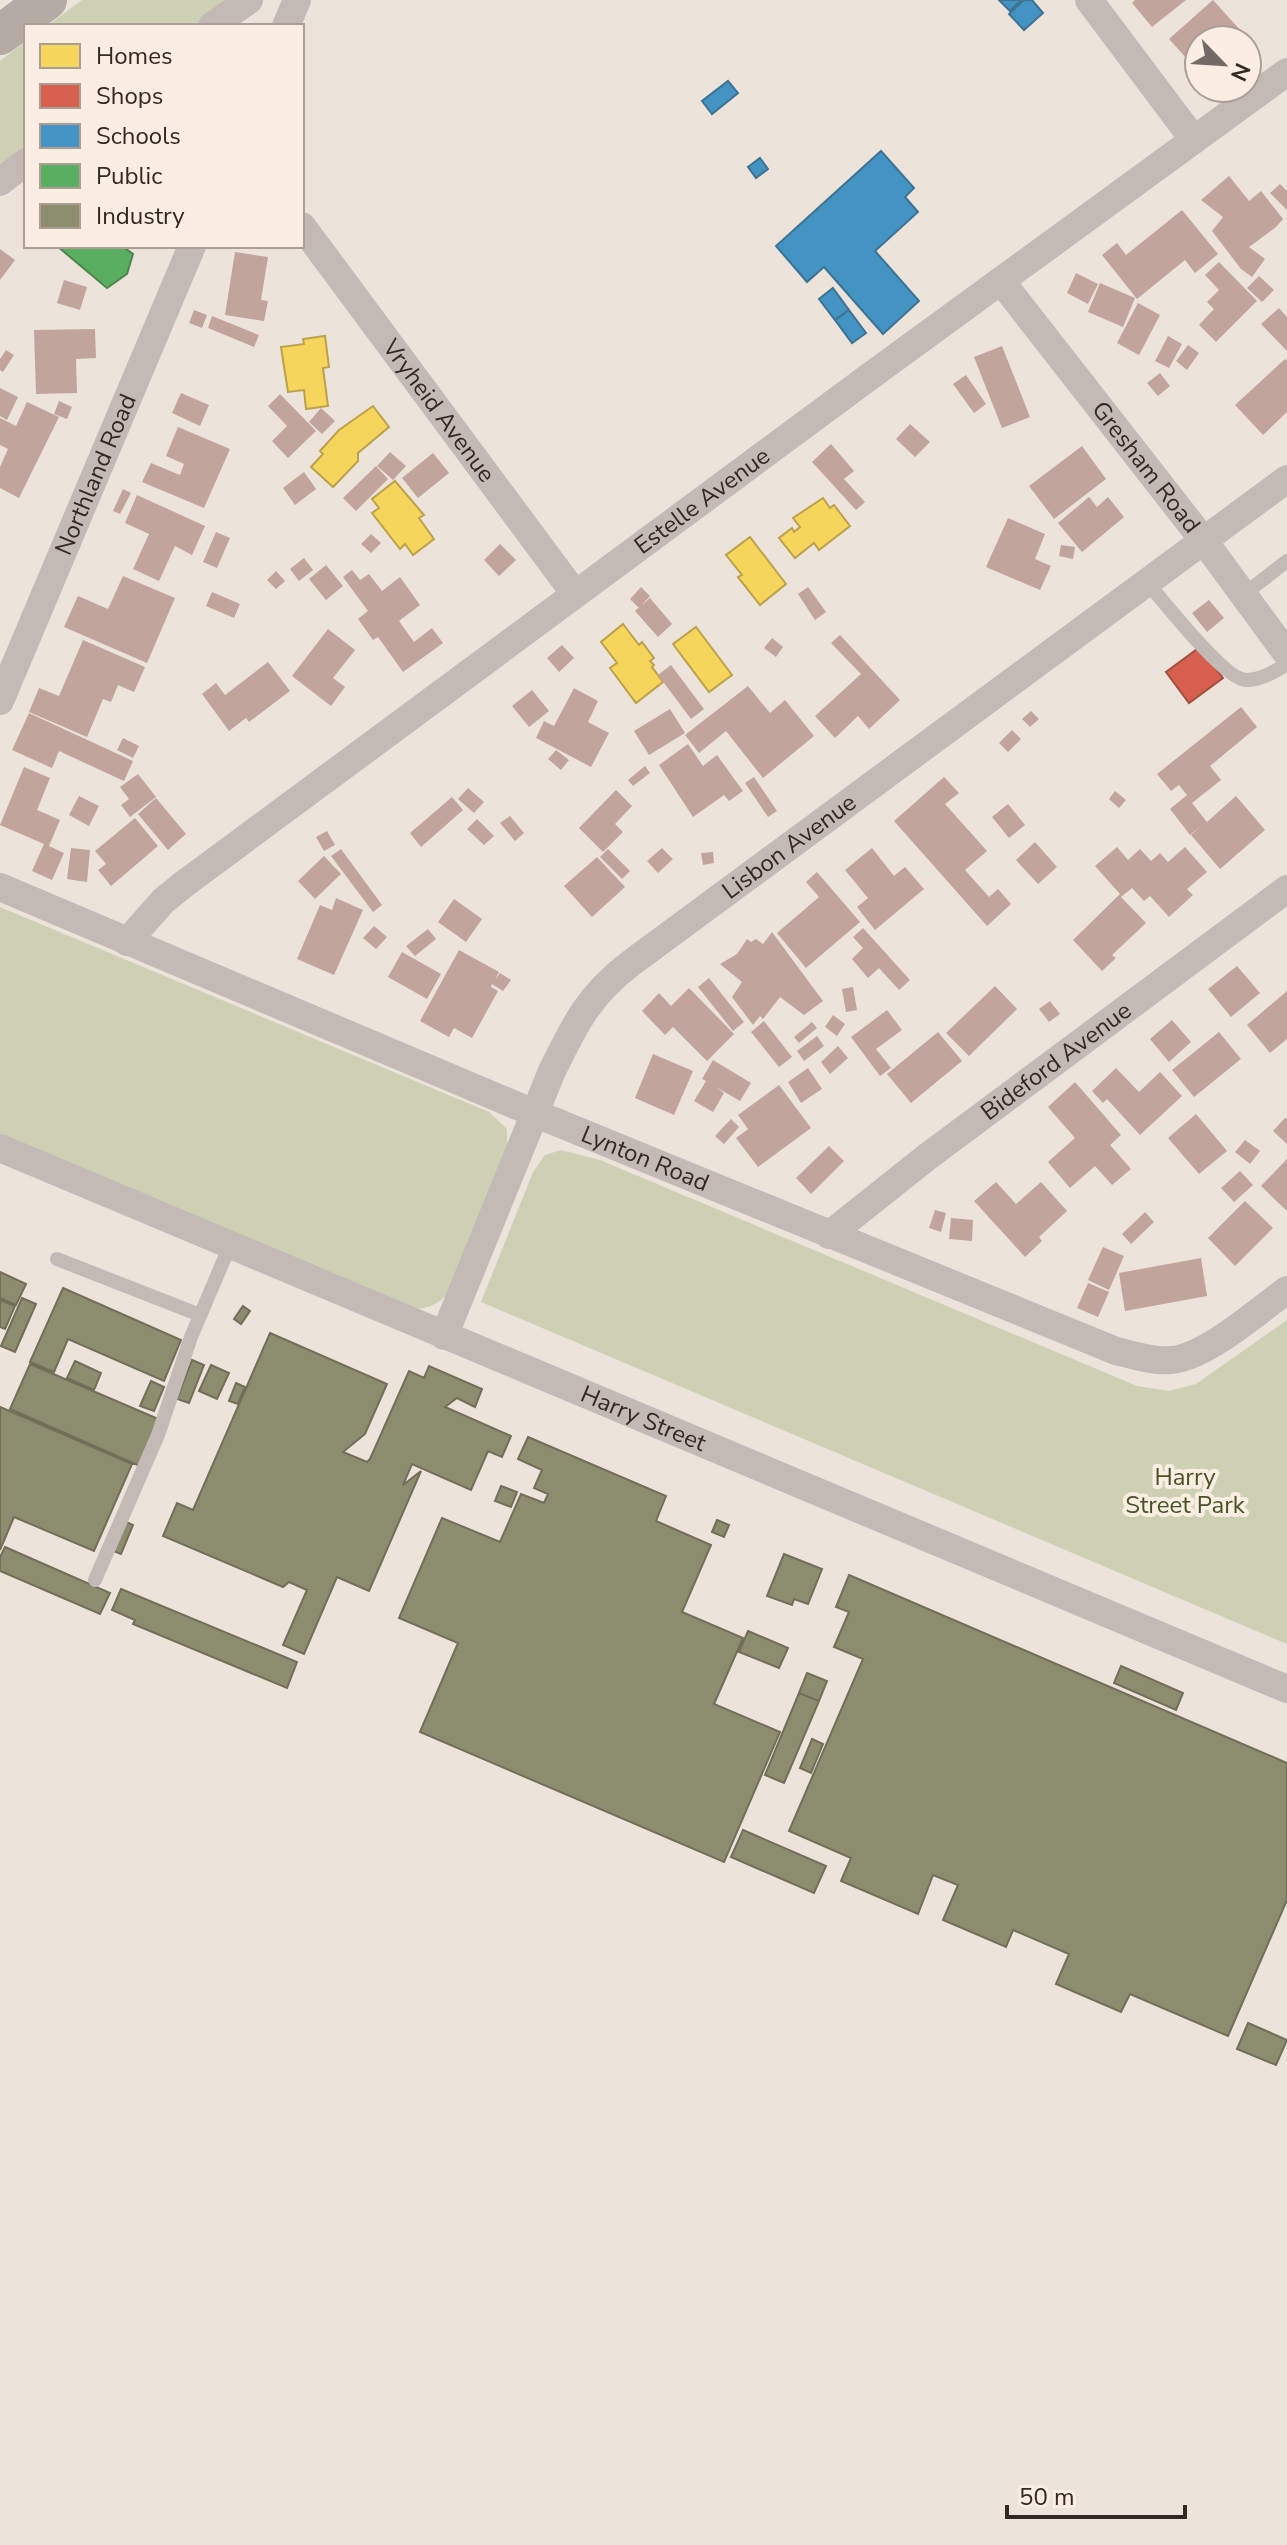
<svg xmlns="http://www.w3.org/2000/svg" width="1287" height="2545" font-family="'Nunito Sans',sans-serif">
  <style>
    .green { fill: #ced0b4 }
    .homes { fill: #f6d55c; stroke: #bca14b; stroke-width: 2 }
    .shops { fill: #d6604d; stroke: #a54f41; stroke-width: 2 }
    .schools { fill: #4393c3; stroke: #3e7393; stroke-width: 2 }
    .public { fill: #5aae61; stroke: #4f864f; stroke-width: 2 }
    .industry { fill: #8c8c6e; stroke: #726e58; stroke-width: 2 }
    .building { fill: #c1a49c }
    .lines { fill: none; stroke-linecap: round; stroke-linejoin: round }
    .lane { stroke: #c3bab5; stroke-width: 14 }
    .street { stroke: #c3bab5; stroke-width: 28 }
    .secondary { stroke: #b4aba5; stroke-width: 40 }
    .labels { text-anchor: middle; stroke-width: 8; stroke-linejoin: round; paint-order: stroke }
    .street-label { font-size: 24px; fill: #342824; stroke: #faede1 }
    .park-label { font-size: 24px; fill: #465326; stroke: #faede1 }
  </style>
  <rect width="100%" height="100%" fill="#ece3db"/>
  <path class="green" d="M82,0H235L200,26H47Z
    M26,41V154L0,173V61Z
    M0,907L489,1112L507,1129V1149L452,1288C440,1304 430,1309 410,1309L0,1134Z
    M561,1150L600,1160L1137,1386L1169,1391L1196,1384L1287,1320V1644L481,1302L533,1172L545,1155Z"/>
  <path class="homes" d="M325,336L329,367L323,368L328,406L306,409L304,390L288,392L281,347L304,344L303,339Z
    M373,406L389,427L358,453V461L333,487L311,467L323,454L320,451L339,430Z
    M395,481L424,515L419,518L434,539L413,555L405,544L400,549L372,513L379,508L372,499Z
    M823,498L830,508L834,505L850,526L819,550L814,543L795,558L779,538L792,528L794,532L800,527L793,518Z
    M750,537L786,584L760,605L738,577L742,575L726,555Z
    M623,624L639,645L642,642L654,658L650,661L654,665L652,667L663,682L636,703L610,668L617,663L601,642Z
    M696,627L732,675L709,692L673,644Z"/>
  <path class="shops" d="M1200,647L1223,678L1189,703L1166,672Z"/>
  <path class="schools" d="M999,0H1021L1010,11Z
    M1024,0H1032L1043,13L1024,30L1009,14Z
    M728,81L738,93L712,114L702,101Z
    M881,151L914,188L905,197L918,212L875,251L919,301L883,334L824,267L807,282L776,246Z
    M760,158L768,169L756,178L748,167Z
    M833,288L849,310L835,320L819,299Z
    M849,310L866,333L852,343L835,320Z"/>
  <path class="public" d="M57,246H122L133,254L127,274L107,288Z"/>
  <path class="industry" d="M0,1272L26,1284L16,1305L0,1298Z
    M63,1288L181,1340L164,1381L68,1339L54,1372L30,1362Z
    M22,1298L36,1304L15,1352L1,1346Z
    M0,1300L15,1306L5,1329L0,1327Z
    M243,1306L250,1311L241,1324L234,1319Z
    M270,1333L387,1384L365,1434L343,1452L367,1462L370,1459L409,1371L424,1378L429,1366L482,1389L475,1407L457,1398L445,1407L511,1436L502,1457L488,1451L471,1490L412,1464L403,1485L421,1471L369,1591L337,1577L304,1654L283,1645L307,1590L289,1582L283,1587L163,1536L177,1503L193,1510Z
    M192,1360L204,1365L189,1403L177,1399Z
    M75,1361L101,1373L94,1390L67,1378Z
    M30,1364L163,1421L142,1467L10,1409Z
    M211,1365L229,1373L217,1399L199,1391Z
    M151,1381L164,1387L154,1411L140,1406Z
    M236,1383L245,1387L238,1404L229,1401Z
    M0,1407L132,1464L94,1551L14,1517L0,1550Z
    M528,1437L666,1496L656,1521L711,1545L682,1612L743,1638L714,1704L780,1732L724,1862L420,1732L458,1643L399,1618L442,1518L500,1542L521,1494L544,1503L548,1494L534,1488L542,1470L518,1459Z
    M501,1486L517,1492L511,1507L495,1501Z
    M717,1520L729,1525L724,1537L712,1532Z
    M124,1521L133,1525L121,1554L111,1550Z
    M5,1547L110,1593L100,1614L0,1571V1557Z
    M784,1554L822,1569L808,1604L794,1599L792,1605L767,1596Z
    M849,1575L1287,1763V1900L1228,2036L1130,1994L1121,2012L1056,1984L1069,1954L1013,1930L1006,1947L943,1920L958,1885L933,1875L918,1914L841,1881L851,1858L789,1831L863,1659L834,1647L849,1612L836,1607Z
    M121,1589L297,1662L287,1688L133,1624L135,1620L112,1610Z
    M748,1631L788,1648L779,1668L739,1652Z
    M1121,1666L1183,1693L1176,1710L1114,1683Z
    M807,1673L827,1681L819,1701L799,1693Z
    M799,1693L819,1701L784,1783L765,1775Z
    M812,1739L823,1744L811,1773L800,1768Z
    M743,1830L826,1866L814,1893L731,1857Z
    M1248,2023L1287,2040L1276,2065L1237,2049Z"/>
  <path class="building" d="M1135,0H1186L1152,27L1132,3Z
    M1213,0L1242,32L1234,40H1199V72L1169,39Z
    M1229,176L1249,201L1261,191L1283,219L1276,227L1249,247L1265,259L1252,277L1241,269L1212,231L1223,217L1201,200Z
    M1280,184L1287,191V210L1270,193Z
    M1182,210L1218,254L1195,273L1185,260L1137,299L1102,255L1117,243L1126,255Z
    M0,249L15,260L0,280Z
    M235,252L268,257L261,300L268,301L264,321L225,315Z
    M1219,262L1257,301L1216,342L1199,325L1214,309L1207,302L1219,290L1205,275Z
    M1076,273L1098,284L1088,304L1067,293Z
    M1259,276L1274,290L1262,302L1247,288Z
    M64,280L87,287L80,310L57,303Z
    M1100,283L1135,298L1123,327L1088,312Z
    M1138,303L1160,315L1139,355L1117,343Z
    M1279,308L1287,317V351L1261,324Z
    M194,310L207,315L202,328L189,323Z
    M212,316L259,335L254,347L208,328Z
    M95,329L96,358L76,359L77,393L36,394L34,330Z
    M1168,336L1182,344L1169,368L1155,361Z
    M1188,345L1199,353L1187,370L1176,361Z
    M1002,346L1030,417L1002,428L974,357Z
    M6,350L14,355L3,372L0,370V359Z
    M1285,359L1287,361V412L1263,435L1235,405Z
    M1160,373L1170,386L1158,396L1147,383Z
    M966,375L986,404L974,413L953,384Z
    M0,388L18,397L7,420L0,416Z
    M181,393L209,405L200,426L172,413Z
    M280,394L316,431L288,458L272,441L287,426L268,406Z
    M59,401L72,407L67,419L54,414Z
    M27,402L59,417L19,498L0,488V467L8,449L0,445V418L16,426Z
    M321,408L335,421L322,434L309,422Z
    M910,424L930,442L915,457L896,439Z
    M178,427L230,449L204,508L142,482L151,463L180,475L184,464L166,456Z
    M831,444L854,471L844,479L865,502L856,510L812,462Z
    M1082,446L1106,479L1054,519L1029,486Z
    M390,452L406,466L393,480L377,466Z
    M433,453L449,473L418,498L402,478Z
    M376,466L388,479L356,511L343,498Z
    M304,472L316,489L295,505L283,488Z
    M123,489L131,493L120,514L113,511Z
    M137,495L205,526L192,555L175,546L159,581L133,569L149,534L125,523Z
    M1089,497L1097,507L1108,497L1124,517L1082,552L1058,523Z
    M1008,518L1045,534L1035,559L1051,566L1040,590L986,567Z
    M216,532L230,538L217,568L203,562Z
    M371,534L381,543L371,553L361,544Z
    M500,544L516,560L499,576L484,560Z
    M1061,545L1075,547L1073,559L1059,556Z
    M304,558L313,570L299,581L290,569Z
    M326,565L343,586L326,600L309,579Z
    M352,570L360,580L369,574L382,591L400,577L420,605L399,621L414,642L432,628L443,643L403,672L378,637L373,640L358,619L368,611L343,577Z
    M276,571L285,581L276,589L267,580Z
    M123,576L175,598L147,663L64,627L78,596L108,609Z
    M641,587L650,596L639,608L630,599Z
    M808,587L826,612L815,620L798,594Z
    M212,592L240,604L234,618L206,606Z
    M650,598L672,624L658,637L635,611Z
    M1209,600L1224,618L1207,632L1192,613Z
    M328,629L355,650L333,678L345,687L331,706L292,676Z
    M840,635L900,700L869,729L858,716L835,738L815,716L861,674L831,643Z
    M772,638L783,647L776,657L764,648Z
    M83,640L145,667L134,692L118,685L111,702L103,699L87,737L29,712L39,688L59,696Z
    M562,645L574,658L559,672L547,658Z
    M268,662L290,691L249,722L246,718L229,731L202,694L216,683L225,695Z
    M671,665L704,709L691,719L658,675Z
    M748,686L770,713L785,700L814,736L763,778L726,731L699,753L685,735Z
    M574,688L598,701L588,722L609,733L591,767L536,738L544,721L554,726Z
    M532,690L549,711L529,727L512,706Z
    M1241,707L1257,727L1210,766L1221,780L1192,803L1207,822L1236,796L1265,830L1220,869L1191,835L1202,825L1190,835L1170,809L1187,795L1179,785L1171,791L1157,774Z
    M670,709L685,733L649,755L634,731Z
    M1031,711L1039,719L1030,727L1022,719Z
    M29,713L133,761L124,781L59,751L52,768L12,750Z
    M1012,730L1021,739L1008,752L999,743Z
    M123,738L139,746L133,758L117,750Z
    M688,744L703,766L717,755L743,791L729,801L724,795L693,817L659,765Z
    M556,750L569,760L561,770L548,759Z
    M645,766L650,773L633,786L628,780Z
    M24,767L50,778L37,810L60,820L49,846L64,853L52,880L32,871L44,844L0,825Z
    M138,774L156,797L130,817L121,805L129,799L120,787Z
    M754,777L777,811L768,817L745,783Z
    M944,777L959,793L945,804L987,851L965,870L989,897L998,889L1011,904L987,926L894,821Z
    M468,788L484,802L474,813L458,799Z
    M616,790L632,806L615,824L623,832L603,852L579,828Z
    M1115,791L1126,800L1119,808L1109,799Z
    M79,796L99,806L89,826L69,815Z
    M452,797L463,810L421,847L410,833Z
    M156,798L186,834L168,850L138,814Z
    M1008,804L1025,825L1009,838L992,817Z
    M510,816L524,833L515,841L500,823Z
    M135,818L158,846L111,886L98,870L106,864L95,851Z
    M477,819L494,836L484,845L467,829Z
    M327,831L335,845L324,851L316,837Z
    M1035,842L1057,867L1038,884L1016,860Z
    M1117,847L1128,860L1140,849L1151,861L1160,853L1168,862L1185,847L1207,872L1187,889L1193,895L1169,917L1150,896L1144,901L1132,888L1121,897L1146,923L1112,955L1116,958L1102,971L1073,940L1120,894L1095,866Z
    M71,848L90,850L87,882L67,879Z
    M662,848L673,859L658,873L647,861Z
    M872,848L894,876L905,867L924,889L875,930L857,907L868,898L845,870Z
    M341,849L382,905L373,912L331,856Z
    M608,849L630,871L622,879L600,857Z
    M713,852L714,863L703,865L701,853Z
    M324,856L341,874L315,899L298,881Z
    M597,857L625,887L592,917L564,886Z
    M817,872L860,922L806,968L777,933L819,897L806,882Z
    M336,898L363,910L334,975L297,959L320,905L332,910Z
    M454,899L482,919L466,942L438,922Z
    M374,926L387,937L376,949L363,938Z
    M863,928L910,980L899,990L879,968L868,978L852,959L863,948L853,937Z
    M428,929L436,939L415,956L406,946Z
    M772,932L823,1001L804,1015L780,997L763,1019L760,1016L753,1025L732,997L742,982L720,964L737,954L747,939L751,942L756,939L763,944Z
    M459,950L499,972L495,980L500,973L511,980L503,991L492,984L491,987L498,991L472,1038L454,1028L449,1037L420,1021Z
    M402,952L441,974L427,999L388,977Z
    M1237,966L1260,993L1231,1017L1208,989Z
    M709,978L744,1022L733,1031L698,987Z
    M995,986L1017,1009L969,1056L946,1033Z
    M853,987L857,1010L846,1012L842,989Z
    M689,988L734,1034L707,1061L673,1027L665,1035L642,1011L659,993L671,1006Z
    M1287,991V1039L1270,1053L1247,1025Z
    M1050,1001L1060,1014L1049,1022L1039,1009Z
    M887,1010L902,1030L876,1049L891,1068L880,1076L851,1037Z
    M833,1015L845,1024L837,1036L825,1027Z
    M1172,1020L1191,1042L1169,1062L1150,1039Z
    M764,1021L792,1057L779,1067L751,1032Z
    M812,1022L817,1028L799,1043L794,1037Z
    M938,1032L962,1061L911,1103L887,1074Z
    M1219,1032L1241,1059L1194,1097L1172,1070Z
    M817,1036L824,1046L804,1061L797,1051Z
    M838,1046L848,1058L830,1074L821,1062Z
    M653,1054L693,1071L674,1115L635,1098Z
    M713,1060L751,1083L740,1101L716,1087L724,1093L713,1112L694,1101L706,1081L702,1079Z
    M808,1068L822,1089L801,1103L788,1082Z
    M1116,1068L1139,1092L1160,1072L1182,1096L1140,1135L1107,1099L1103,1103L1092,1091Z
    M1075,1082L1121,1135L1110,1145L1131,1169L1112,1185L1095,1166L1070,1188L1048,1162L1075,1138L1048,1107Z
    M779,1085L811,1128L758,1167L736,1138L748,1129L738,1115Z
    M1196,1114L1227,1151L1199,1174L1168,1138Z
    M1285,1118L1287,1119V1144L1273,1131Z
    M731,1119L739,1127L724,1144L715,1136Z
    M1245,1140L1260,1151L1250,1164L1235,1152Z
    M829,1146L844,1161L811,1194L796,1178Z
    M1287,1159V1211L1261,1186Z
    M1240,1171L1253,1185L1234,1202L1221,1188Z
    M996,1182L1016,1204L1041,1182L1067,1211L1039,1237L1042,1241L1025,1257L974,1201Z
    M1245,1201L1273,1228L1235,1266L1208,1238Z
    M935,1210L946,1213L941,1232L929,1228Z
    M1145,1212L1154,1222L1131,1244L1122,1234Z
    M951,1218L973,1220L972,1241L949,1239Z
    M1103,1247L1124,1256L1109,1290L1088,1280Z
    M1201,1258L1207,1296L1125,1311L1119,1273Z
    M1088,1283L1109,1292L1098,1317L1077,1308Z"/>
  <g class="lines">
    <path class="lane" d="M1147,582C1163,601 1225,680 1246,680C1261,680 1274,672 1287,664
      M1243,595L1287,561
      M57,1259L200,1315
      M95,1580L158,1435L191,1337L231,1243"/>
    <g class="street">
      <path d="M1089,0L1194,140"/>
      <path d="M212,26L249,0"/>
      <path d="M286,26L297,0"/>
      <path d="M0,182L26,162"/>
      <path id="s1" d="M302,226L575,594"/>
      <path id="s2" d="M1001,281L1204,541L1287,654"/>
      <path id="s3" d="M0,701L192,246"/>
      <path id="s4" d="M0,887L534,1113L1116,1351C1134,1355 1153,1362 1171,1360C1205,1358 1259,1310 1287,1290"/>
      <path id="s5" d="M127,942L163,901L184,884L869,377L1287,72"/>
      <path id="s6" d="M0,1148L1287,1689"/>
      <path id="s7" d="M829,1235L927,1157L1287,889"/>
      <path id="s8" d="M444,1336L552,1071C575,1024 588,996 631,963L1287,479"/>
    </g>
    <path class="secondary" d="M0,35L47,0"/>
  </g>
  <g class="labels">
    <g class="street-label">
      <text dy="8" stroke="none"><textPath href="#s1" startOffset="230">Vryheid Avenue</textPath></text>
      <text dy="8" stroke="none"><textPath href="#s2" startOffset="236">Gresham Road</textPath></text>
      <text dy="8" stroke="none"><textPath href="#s3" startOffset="246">Northland Road</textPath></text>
      <text dy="8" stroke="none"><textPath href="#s5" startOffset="726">Estelle Avenue</textPath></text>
      <text dy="8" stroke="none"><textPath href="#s8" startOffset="618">Lisbon Avenue</textPath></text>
      <text dy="8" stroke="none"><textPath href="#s7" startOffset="286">Bideford Avenue</textPath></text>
      <text dy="8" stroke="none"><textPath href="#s4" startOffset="700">Lynton Road</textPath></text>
      <text dy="8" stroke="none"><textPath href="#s6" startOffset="698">Harry Street</textPath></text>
    </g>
    <g class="park-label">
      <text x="1185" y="1485">Harry<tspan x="1185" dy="28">Street Park</tspan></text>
    </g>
  </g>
  <rect x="24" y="24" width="280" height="224" fill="#faede1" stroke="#ab9e95" stroke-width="2"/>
  <rect x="40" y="44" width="40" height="24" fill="#f6d55c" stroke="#ab9e95" stroke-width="2"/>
  <text x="96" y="64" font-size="24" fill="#342824">Homes</text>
  <rect x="40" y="84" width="40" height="24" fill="#d6604d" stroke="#ab9e95" stroke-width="2"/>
  <text x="96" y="104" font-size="24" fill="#342824">Shops</text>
  <rect x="40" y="124" width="40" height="24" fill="#4393c3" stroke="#ab9e95" stroke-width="2"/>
  <text x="96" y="144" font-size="24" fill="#342824">Schools</text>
  <rect x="40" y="164" width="40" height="24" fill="#5aae61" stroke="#ab9e95" stroke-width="2"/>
  <text x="96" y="184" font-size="24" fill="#342824">Public</text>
  <rect x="40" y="204" width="40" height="24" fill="#8c8c6e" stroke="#ab9e95" stroke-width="2"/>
  <text x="96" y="224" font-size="24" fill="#342824">Industry</text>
  <g transform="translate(1223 64) rotate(115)"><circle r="38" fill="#faede1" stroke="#ab9e95" stroke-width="2"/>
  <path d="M0-6L14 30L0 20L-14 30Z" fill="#746964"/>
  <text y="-12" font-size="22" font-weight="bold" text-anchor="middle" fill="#342824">N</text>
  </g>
  <path d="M1007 2505v12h178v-12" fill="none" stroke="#342824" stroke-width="4"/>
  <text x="1019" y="2505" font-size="24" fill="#342824" stroke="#faede1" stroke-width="6" paint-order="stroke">50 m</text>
</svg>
